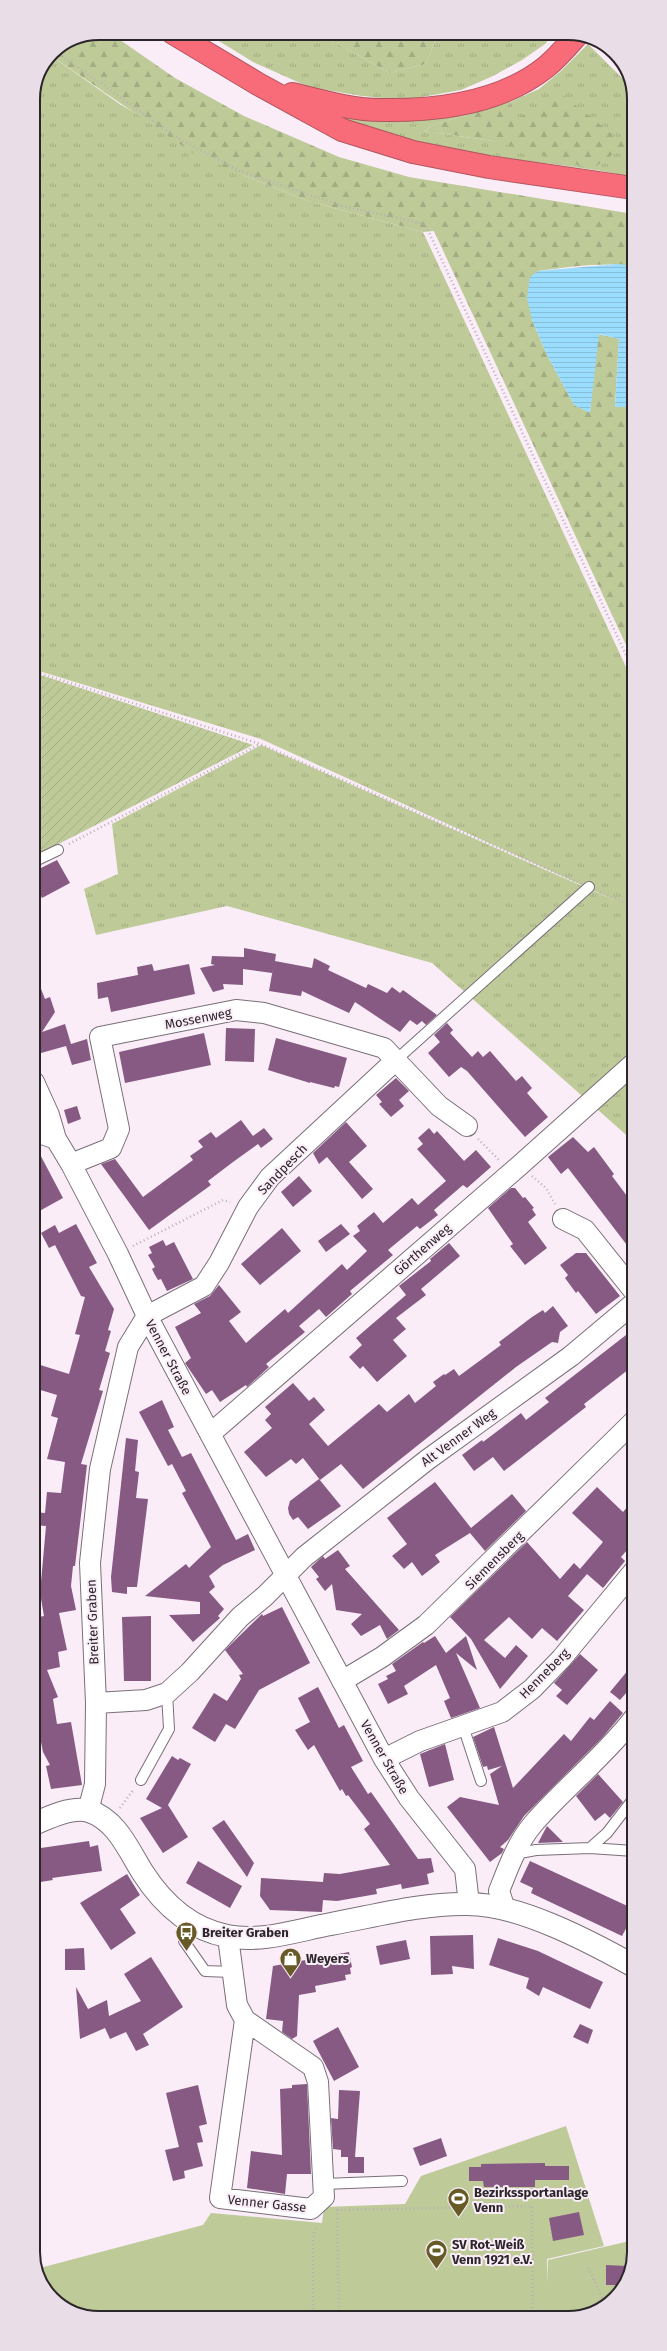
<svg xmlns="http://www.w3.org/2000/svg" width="667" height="2351" font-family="'Fira Sans',sans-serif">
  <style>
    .grass { fill: url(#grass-tufts); fill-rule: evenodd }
    .forest { fill: url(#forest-firs) }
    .garden { fill: url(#garden-furrows) }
    .pitch { fill: #beca98 }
    .water { fill: url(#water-rules) }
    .building { fill: #865a82 }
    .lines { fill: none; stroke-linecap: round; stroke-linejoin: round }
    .lane-casing { stroke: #7a6f79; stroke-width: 12 }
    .street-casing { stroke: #7a6f79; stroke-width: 22 }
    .secondary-casing { stroke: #7a6f79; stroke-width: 24 }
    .highway-casing { stroke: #b0545e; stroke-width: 24 }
    .path { stroke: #baafb8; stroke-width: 2.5; stroke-dasharray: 1 3; stroke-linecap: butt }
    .lane { stroke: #fff; stroke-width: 10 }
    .street { stroke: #fff; stroke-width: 20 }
    .secondary { stroke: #fff; stroke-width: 22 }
    .highway { stroke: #f86c7a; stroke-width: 22 }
    .labels { text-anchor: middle; stroke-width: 4; stroke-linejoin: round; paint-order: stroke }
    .street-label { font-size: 13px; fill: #2b262a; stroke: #faedf8 }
    .poi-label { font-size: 13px; font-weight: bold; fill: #2b262a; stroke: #faedf8; text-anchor: start }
    .rim { fill: none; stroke: #2b262a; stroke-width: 2 }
  </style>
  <defs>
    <pattern id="grass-tufts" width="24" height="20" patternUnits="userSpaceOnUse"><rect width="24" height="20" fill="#beca98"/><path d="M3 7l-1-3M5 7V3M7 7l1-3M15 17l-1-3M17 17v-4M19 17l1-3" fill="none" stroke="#a3ad83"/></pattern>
    <pattern id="forest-firs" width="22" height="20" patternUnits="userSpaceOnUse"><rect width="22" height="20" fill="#beca98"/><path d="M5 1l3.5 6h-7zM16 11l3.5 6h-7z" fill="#a3ad83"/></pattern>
    <pattern id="garden-furrows" width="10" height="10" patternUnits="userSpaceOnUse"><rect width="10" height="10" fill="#beca98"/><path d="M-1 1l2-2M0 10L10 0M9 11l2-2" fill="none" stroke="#a3ad83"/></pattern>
    <pattern id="water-rules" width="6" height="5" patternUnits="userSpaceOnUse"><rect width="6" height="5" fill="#9bddfe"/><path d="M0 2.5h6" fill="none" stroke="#86beda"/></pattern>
  </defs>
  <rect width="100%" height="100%" fill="#faedf8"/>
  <path class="grass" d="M206,33H284L289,39H329L390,73L426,64L438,33L553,34L545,44L522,60L493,76L461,90L405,100L362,96L309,87L253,62Z
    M588,44L633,89V177C559,161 483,160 411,141C383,134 356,123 330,115L397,118L510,102L539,89L561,71ZM510,102L512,120L493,141L424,131L433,125Z
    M50,55L121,105L245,176L308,201L423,232L633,682V1141L432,963L227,906L96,935L84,889L118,874L112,824L261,745L621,903L261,739L39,671L33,658V98L38,73Z"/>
  <path class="forest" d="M99,33H110L175,78L244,116L339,157L409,177L633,214V266C602,262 570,267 538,271L532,320L547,355L574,405L590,412L598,334L619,339L615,407H633V660L434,231L423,232L308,201L245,176L193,153L50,55L52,52Z
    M284,33H438L426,64L390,73L329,39H289Z
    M564,96L626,145L592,169L493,141L424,131L433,125L510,102L513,120Z"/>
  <path class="garden" d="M33,673L38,674L253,745L33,857Z"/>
  <path class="pitch" d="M566,2126L604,2246L547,2259L548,2284V2260L634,2240V2253L618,2295L581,2317L94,2318L55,2302L36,2269L203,2225L211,2213L322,2223L324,2207L405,2204L421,2176Z"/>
  <path class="water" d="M618,264L633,266V407H615L619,339L599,334L590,413L574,405L547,355L532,320L527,298L530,277L538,271Z"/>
  <path class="building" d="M57,860L70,883L42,898L33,883V872Z
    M244,948L276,954L275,961L312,968L314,958L330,966L328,970L366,988L368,984L387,993L392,987L400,993L403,990L437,1015L426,1025L422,1021L417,1025L410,1020L400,1032L355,1002L349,1013L302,991L301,996L269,991L273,968L272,973L243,969V985L223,984L224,989L213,992L200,968L215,965L211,964L212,956L244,957Z
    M152,964L154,971L189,964L195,994L111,1012L108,997L98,999L97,983L138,975L137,967Z
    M34,971L45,999L50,997L55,1012L42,1032L65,1024L71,1044L87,1039L91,1060L72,1065L66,1046L41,1053L37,1040L34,1044Z
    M447,1023L453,1030L450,1033L472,1057L478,1051L483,1057L490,1051L516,1081L522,1076L532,1088L527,1093L548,1117L525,1137L467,1071L461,1067L449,1077L428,1053L440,1042L434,1035Z
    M226,1028L255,1029L254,1062L225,1061Z
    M204,1033L211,1065L125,1083L119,1052Z
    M276,1038L347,1058L339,1087L335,1086L334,1088L310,1082V1083L268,1070Z
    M396,1078L409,1091L399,1100L404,1106L391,1117L379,1104L382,1102L376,1095Z
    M77,1106L81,1119L68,1124L64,1110Z
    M241,1120L253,1136L264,1128L273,1139L261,1148L258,1144L233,1162L208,1181L211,1185L149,1230L101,1164L115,1159L143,1197L193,1160L190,1156L203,1147L198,1141L211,1132L216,1138Z
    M346,1122L367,1146L349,1162L373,1189L362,1199L327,1157L319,1164L313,1153Z
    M429,1128L434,1134L437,1131L464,1161L476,1150L491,1167L467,1188L463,1185L434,1210L438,1215L420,1229L417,1226L388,1250L393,1255L350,1291L352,1294L326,1317L319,1309L299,1326L305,1332L266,1364L269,1367L247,1387L246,1385L220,1402L212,1390L206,1394L185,1363L191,1358L175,1327L201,1313L194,1304L210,1296L219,1285L241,1312L229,1321L246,1343L285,1309L288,1313L342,1264L347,1270L367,1251L353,1236L360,1231L357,1226L374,1212L383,1223L412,1198L418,1205L446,1181L417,1149L423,1144L418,1138Z
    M573,1137L588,1152L594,1147L614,1174L612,1176L633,1204V1253L568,1168L561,1174L548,1157Z
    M34,1143L63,1198L34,1214Z
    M299,1176L312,1191L293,1207L281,1192Z
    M511,1188H515L523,1198L525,1197L534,1208L532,1209L536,1215L528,1222L547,1248L525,1265L510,1246L513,1244L488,1208Z
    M76,1224L97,1263L89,1267L114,1309L108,1330L111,1331L105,1351L110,1353L99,1390L103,1391L81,1464L87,1465L75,1566H73L71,1586L76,1610L59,1613L67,1650L58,1652L60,1667L47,1670L58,1697L53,1699L57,1724L71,1722L82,1785L51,1789L46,1766L50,1765L43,1752L39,1732L34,1733V1618L44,1616L40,1593L46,1526L34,1525V1512L45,1513L47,1492L61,1493L65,1462L47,1459L58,1418L51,1416L57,1395L34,1388V1363L69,1374L80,1335L75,1334L85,1297L81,1296L55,1245L49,1248L41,1233L55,1225L59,1233Z
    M341,1224L350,1234L326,1252L318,1241Z
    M282,1228L301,1251L260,1285L241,1264Z
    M163,1240L166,1246L174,1242L193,1279L167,1291L161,1279L158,1280L155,1275L152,1269L155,1267L148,1255L152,1253L149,1247Z
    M449,1243L460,1256L421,1289L426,1295L396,1318L406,1329L393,1340L407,1356L377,1382L363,1366L360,1369L349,1357L362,1345L356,1338L406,1295L399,1286L431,1261L430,1259Z
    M576,1253H586L620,1296L596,1314L578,1291L576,1293L565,1278L568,1275L560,1265Z
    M553,1306L568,1326L560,1332L558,1343L552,1342L516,1367L363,1489L341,1464L320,1480L303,1458L296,1464L291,1459L266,1477L244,1452L272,1428L265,1420L271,1414L265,1407L293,1383L309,1401L314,1397L325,1410L309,1424L328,1446L379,1404L387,1412L409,1394L415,1403L436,1386L433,1382L444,1374L445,1375L454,1369L459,1376L501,1345L499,1342L532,1317L543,1310L545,1313Z
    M626,1335L633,1344V1366L584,1404L586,1407L504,1471L493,1457L474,1471L462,1455L482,1440L483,1442L521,1413L526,1420L549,1402L545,1398Z
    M162,1400L174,1427L168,1430L182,1457L191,1453L236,1540L248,1534L255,1550L223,1565L209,1576L215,1587L209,1592L224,1609L218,1616L220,1618L193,1642L169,1615L200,1614V1602L145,1596L186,1564L189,1568L211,1547L182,1493L186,1491L172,1464L168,1466L139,1412Z
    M126,1438L138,1440L135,1471L139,1472L136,1498L148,1499L137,1587H127V1594L112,1592L111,1577Z
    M319,1479L341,1506L308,1529L298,1517L293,1520L289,1514L288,1508L290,1501Z
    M435,1482L471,1528L512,1494L526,1511L485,1551L470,1533L435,1555L440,1562L422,1576L412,1562L404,1569L392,1556L407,1544L387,1518Z
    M597,1487L623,1512L634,1499V1542L621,1557L625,1561L603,1588L587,1574L568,1596L584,1610L557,1641L542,1628L532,1639L509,1617L484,1640L505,1658L516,1645L528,1656L500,1689L471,1639L450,1617L527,1542L560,1579L574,1563L580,1569L603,1542L572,1513Z
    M338,1550L350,1566L345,1569L399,1630L387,1639L380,1625L361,1636L351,1624L362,1614L336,1610L332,1584L325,1591L316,1579L319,1577L311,1567L323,1556L325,1559Z
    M282,1607L310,1663L259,1690L235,1729L226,1724L215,1742L192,1728L214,1693L227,1701L241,1679L239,1675L243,1674L225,1650L262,1614L263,1616Z
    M151,1616V1681H124L122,1617Z
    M435,1636L446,1653L466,1636L477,1670L456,1653L480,1708L451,1718L444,1701L450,1698L436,1665L404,1686L408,1694L388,1704L378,1684L388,1679L386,1676L396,1671L392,1664L423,1642L424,1643Z
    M580,1654L598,1670L567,1705L556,1696L562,1690L554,1683Z
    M634,1663V1684L620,1700L610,1692Z
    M318,1687L339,1728L344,1725L363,1761L351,1767L368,1794L371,1792L418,1859L431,1858L434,1872L427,1874L429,1884L402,1889L401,1884L376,1889L377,1894L337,1901L323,1900L322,1912L270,1910L260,1896L261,1878L323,1882L324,1873L340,1874L390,1865L364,1829L370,1824L348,1795L346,1796L342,1789L340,1791L314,1745L308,1750L295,1730L310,1722L298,1698Z
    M610,1701L623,1713L602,1738L524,1816L508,1840L500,1847L504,1849L502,1853L490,1862L447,1807L460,1797L499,1805L490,1774L502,1766L488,1770L487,1766L483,1767L473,1737L494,1727L513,1788L564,1734L571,1741L590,1717L594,1720Z
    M445,1744L454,1780L429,1787L420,1754Z
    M172,1756L178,1760L180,1758L191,1764L168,1805L188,1837L163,1853L140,1818L162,1808L146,1799Z
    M598,1774L623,1802L610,1818L605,1813L595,1821L576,1796Z
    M224,1820L254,1863L247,1877L212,1828Z
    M547,1826L563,1842L538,1843Z
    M89,1841L90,1847L98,1845L102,1871L52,1878L53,1880L34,1883V1849Z
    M198,1861L242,1886L230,1908L186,1883Z
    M530,1861L634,1909V1925L629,1923L622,1936L531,1893L533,1888L520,1882Z
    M127,1874L140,1895L120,1909L136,1933L111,1950L80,1903Z
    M473,1935L474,1969L452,1966L453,1974L431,1975L430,1936Z
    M498,1938L538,1951L603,1982L590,2009L543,1987L539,1996L526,1988L529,1978L489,1965Z
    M406,1940L410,1959L380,1965L376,1946Z
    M84,1948L85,1970H65V1949Z
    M349,1952L352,1967L350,1968L351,1974L345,1975L346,1980L315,1986L316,1992L299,1995L297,2036L292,2039L282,2032L283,2021L266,2019L273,1966Z
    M151,1957L183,2007L143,2034L149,2045L136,2051L126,2032L110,2039L105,2028L80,2039L76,1987L88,2009L107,2000L109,2016L141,2001L124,1974Z
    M580,2024L593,2030L588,2044L573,2037Z
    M338,2027L359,2067L334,2081L313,2041Z
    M307,2084L311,2174H287L285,2194L247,2188L251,2151L282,2155L280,2089L292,2088V2085Z
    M198,2085L207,2124L199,2126L203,2142L197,2143L203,2166L184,2171L185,2178L173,2181L165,2150L179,2147L166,2093Z
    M339,2090L360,2091L355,2157H364V2173H348V2157H341V2150L333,2149L331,2118L338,2119Z
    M441,2138L447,2156L420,2166L413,2148Z
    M545,2163V2166H569V2180H535V2187H484L483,2181H469V2167H481V2164Z
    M579,2212L584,2235L553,2241L549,2218Z
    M606,2265L626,2266L622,2285H606Z"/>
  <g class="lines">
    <defs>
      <path id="lane" d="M33,862L58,850
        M396,1060L589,887
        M463,1726L481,1781
        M141,1780L169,1729L167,1693
        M590,1848L634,1851
        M514,1854L536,1850L590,1848L607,1833L634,1798
        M191,1923L184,1941L205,1971L232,1972
        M323,2184L402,2181"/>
      <path id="street" d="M34,1082L49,1115L56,1139L71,1164L118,1254L147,1316L384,1759L409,1798L465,1869L469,1904
        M34,1131L56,1139
        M71,1164L111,1148L119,1129L100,1037L236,1010L264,1013L384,1048L439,1106L467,1126
        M563,1219L585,1230L633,1290
        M210,1434L519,1166L633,1064
        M342,1681L382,1657L426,1625L633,1422
        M96,1703L146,1700L167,1693L190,1672L240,1617L265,1596L304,1557L427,1460L571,1356L633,1304
        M384,1759L420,1741L502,1712L532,1689L561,1659L634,1571
        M88,1811L95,1784L96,1703L90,1563L100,1469L128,1347L147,1316L204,1286L219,1263L248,1207L270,1177L396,1060
        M505,1909L499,1891C508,1868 517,1843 533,1824C565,1787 604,1757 634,1718
        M228,1937L237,2005L245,2020L220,2198L311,2209L324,2197L318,2082L313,2067L245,2020"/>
      <path id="secondary" d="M34,1824C49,1817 73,1806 89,1811C117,1820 129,1851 143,1873C163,1904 191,1929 227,1936C261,1943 298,1930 331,1924C375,1916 422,1903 468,1904C519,1904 589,1941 634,1966"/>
      <path id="highway" d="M173,33L258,84L342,130L413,152L489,167L633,188
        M292,94C321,101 352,110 382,110C438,111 501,103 546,67C558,57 568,45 578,34"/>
    </defs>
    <use href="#lane" class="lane-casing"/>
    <use href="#street" class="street-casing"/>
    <use href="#secondary" class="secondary-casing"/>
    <use href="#highway" class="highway-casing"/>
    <path class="path" d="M55,51L178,138L240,171L342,206L425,224L633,670
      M33,671L260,744L577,882
      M69,844L260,744
      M600,892L633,906
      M478,1139L499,1160
      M532,1176L546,1188L555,1204
      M133,1246L223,1200L230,1202
      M120,1808L134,1789
      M337,2210L532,2206L533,2317
      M337,2210L339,2317
      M588,2268L605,2303
      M313,2317V2238L316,2226"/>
    <use href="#lane" class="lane"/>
    <use href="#street" class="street"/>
    <use href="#secondary" class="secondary"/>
    <use href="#highway" class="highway"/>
  </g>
  <defs>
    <symbol id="bus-pin" viewBox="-11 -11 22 30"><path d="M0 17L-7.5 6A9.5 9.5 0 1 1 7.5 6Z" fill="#675a27" stroke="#faedf8"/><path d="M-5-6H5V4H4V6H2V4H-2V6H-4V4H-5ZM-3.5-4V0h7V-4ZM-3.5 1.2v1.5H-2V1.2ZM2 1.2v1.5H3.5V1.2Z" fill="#fff"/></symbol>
    <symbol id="shop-pin" viewBox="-11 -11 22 30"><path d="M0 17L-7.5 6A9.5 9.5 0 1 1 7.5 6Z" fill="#675a27" stroke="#faedf8"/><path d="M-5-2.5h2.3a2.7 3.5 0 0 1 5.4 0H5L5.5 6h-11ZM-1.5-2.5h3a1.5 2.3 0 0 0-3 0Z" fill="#fff"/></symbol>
    <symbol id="stadium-pin" viewBox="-11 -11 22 30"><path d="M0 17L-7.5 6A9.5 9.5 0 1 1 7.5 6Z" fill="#675a27" stroke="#faedf8"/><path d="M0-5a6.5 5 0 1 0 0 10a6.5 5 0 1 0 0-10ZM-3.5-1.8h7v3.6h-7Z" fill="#fff"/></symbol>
  </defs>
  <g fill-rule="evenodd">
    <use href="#bus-pin" x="174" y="1920" width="25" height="34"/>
    <use href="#shop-pin" x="278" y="1946" width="25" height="34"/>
    <use href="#stadium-pin" x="446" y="2186" width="25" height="34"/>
    <use href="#stadium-pin" x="424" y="2238" width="25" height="34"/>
  </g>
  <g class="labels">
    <g class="street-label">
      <text transform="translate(198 1018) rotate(-11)" y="5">Mossenweg</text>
      <text transform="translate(282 1169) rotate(-46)" y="5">Sandpesch</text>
      <text transform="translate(422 1249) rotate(-41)" y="5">Görthenweg</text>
      <text transform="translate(169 1357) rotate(62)" y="5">Venner Straße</text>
      <text transform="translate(458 1437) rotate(-36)" y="5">Alt Venner Weg</text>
      <text transform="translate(494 1560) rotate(-45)" y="5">Siemensberg</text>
      <text transform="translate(92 1622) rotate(-92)" y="5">Breiter Graben</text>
      <text transform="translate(544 1673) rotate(-45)" y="5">Henneberg</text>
      <text transform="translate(385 1757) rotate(60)" y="5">Venner Straße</text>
      <text transform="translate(267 2203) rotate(6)" y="5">Venner Gasse</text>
    </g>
    <g class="poi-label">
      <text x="202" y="1937">Breiter Graben</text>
      <text x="306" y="1963">Weyers</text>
      <text x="474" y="2197">Bezirkssportanlage<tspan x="474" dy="15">Venn</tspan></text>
      <text x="452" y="2249">SV Rot-Weiß<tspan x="452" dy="15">Venn 1921 e.V.</tspan></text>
    </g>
  </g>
  <path d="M0 0H667V2351H0ZM99 40H568A59 59 0 0 1 627 99V2252A59 59 0 0 1 568 2311H99A59 59 0 0 1 40 2252V99A59 59 0 0 1 99 40Z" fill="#e9dde8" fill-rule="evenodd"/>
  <path class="rim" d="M99 40H568A59 59 0 0 1 627 99V2252A59 59 0 0 1 568 2311H99A59 59 0 0 1 40 2252V99A59 59 0 0 1 99 40Z"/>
</svg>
